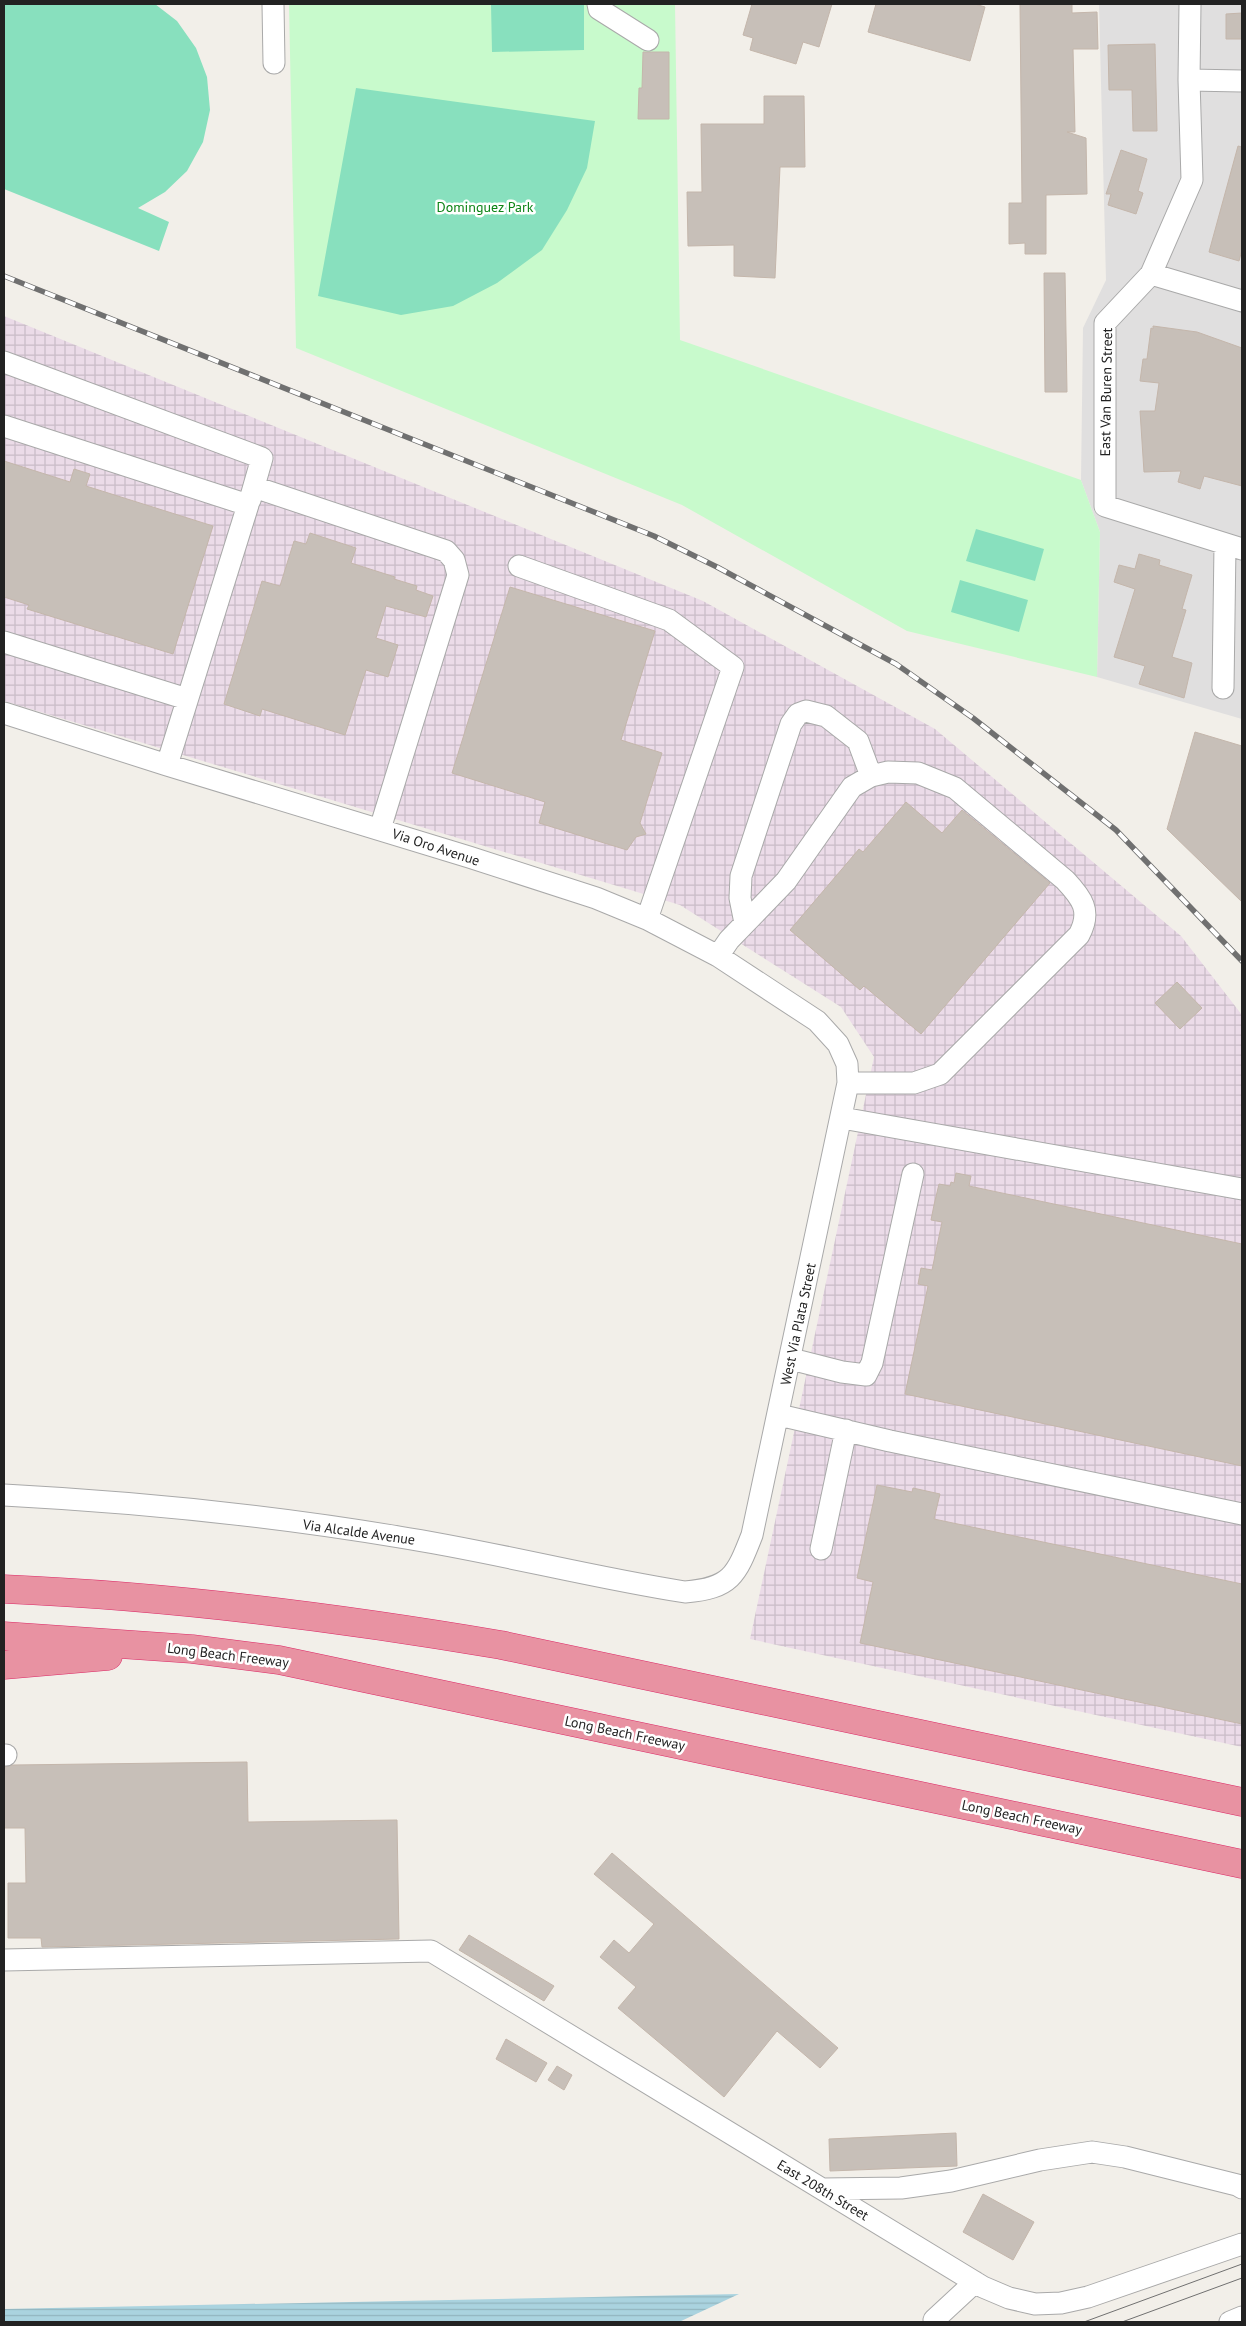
<svg xmlns="http://www.w3.org/2000/svg" width="1246" height="2326" font-family="'PT Sans',sans-serif">
  <style>
    .residential { fill: #e0dfdf }
    .industrial { fill: url(#industrial-grid) }
    .park { fill: #c8facc }
    .pitch { fill: #88e0be }
    .water { fill: url(#water-rules) }
    .building { fill: #c7bfb8; stroke: #c4b6ab }
    .lines { fill: none; stroke-linecap: round; stroke-linejoin: round }
    .minor-casing { stroke: #a9a9a9; stroke-width: 23 }
    .highway-casing { stroke: #dc2a67; stroke-width: 29 }
    .minor { stroke: #fff; stroke-width: 21 }
    .highway { stroke: #e892a2; stroke-width: 28 }
    .tram { stroke: #707070; stroke-width: 1 }
    .rail-casing { stroke: #707070; stroke-width: 5.5 }
    .rail { stroke: #fff; stroke-width: 4; stroke-dasharray: 11; stroke-linecap: butt }
    .labels { text-anchor: middle; stroke-width: 5; stroke-linejoin: round; paint-order: stroke }
    .park-label { font-size: 14px; fill: #0c8416; stroke: #fff }
    .street-label { font-size: 14px; fill: #222; stroke: #fff }
  </style>
  <defs>
    <pattern id="industrial-grid" width="8" height="8" patternUnits="userSpaceOnUse" patternTransform="scale(1.25)"><rect width="8" height="8" fill="#ebdbe8"/><path d="M0 4h8M4 0v8" fill="none" stroke="#c9bcc7"/></pattern>
    <pattern id="water-rules" width="6" height="5" patternUnits="userSpaceOnUse" patternTransform="scale(1.25)"><rect width="6" height="5" fill="#aad3df"/><path d="M0 2.5h6" fill="none" stroke="#92b5bf"/></pattern>
  </defs>
  <rect width="100%" height="100%" fill="#f2efe9"/>
  <path class="residential" d="M1099,4H1242V719L1097,677L1100,532L1081,480L1083,328L1106,280Z"/>
  <path class="industrial" d="M4,316L703,601L935,729L1181,936L1242,1015V1747L750,1639L874,1057L841,1007L680,905L4,701Z"/>
  <path class="park" d="M289,4H675L680,340L1081,480L1100,532L1097,677L907,631L682,505L296,348Z"/>
  <path class="pitch" d="M4,4H155L177,21L196,48L207,77L210,110L203,142L187,171L165,192L138,208L169,222L159,251L4,189Z
    M491,4H584V50L492,52Z
    M356,88L595,121L587,168L567,210L542,250L497,283L453,306L401,315L318,296Z
    M976,529L1044,549L1035,581L966,561Z
    M960,580L1028,600L1019,632L951,612Z"/>
  <path class="water" d="M739,2294L679,2322H4V2309Z"/>
  <path class="building" d="M752,4H832L819,47L803,42L796,64L750,50L753,38L743,35Z
    M876,4H975L985,7L970,61L868,32Z
    M1020,4H1072V13L1097,12L1098,49H1073L1075,132H1067L1086,138L1087,194L1046,195V254H1025V243L1009,244V203H1022Z
    M1242,13V39H1226V14Z
    M1155,44L1157,131H1133L1132,90H1109L1108,45Z
    M643,52H669V119H638L639,88H642Z
    M764,96H804L805,167H780L775,278L734,276V245L688,246L687,192H702L701,124H764Z
    M1238,146L1242,147V250L1239,261L1209,252Z
    M1121,150L1147,159L1138,191L1143,193L1136,214L1108,205L1111,194H1106Z
    M1044,273H1065L1067,392H1045Z
    M1153,326L1197,332L1242,348V486L1204,476L1200,489L1178,482L1181,471L1144,472L1140,411H1155L1159,383L1140,381L1143,359H1147L1151,328L1153,329Z
    M4,461L70,482L74,469L90,474L86,486L213,526L173,654L27,609L29,605L4,597Z
    M310,533L356,548L351,563L395,577L394,579L417,586L416,590L433,596L426,617L386,606L376,638L398,645L388,677L366,670L345,735L262,709L260,716L224,704L262,581L280,586L294,541L306,544Z
    M1139,554L1160,560L1159,565L1192,575L1182,609L1186,610L1172,657L1192,663L1184,698L1139,684L1145,666L1114,657L1135,589L1114,582L1119,565L1135,569Z
    M510,587L655,631L621,740L662,753L640,823L646,834L636,837L627,850L539,823L545,802L452,773Z
    M1195,732L1242,746V902L1167,829Z
    M906,802L942,833L962,810L1050,883L921,1034L864,986L860,990L790,930L859,849L863,852Z
    M1177,982L1202,1008L1180,1029L1155,1003Z
    M956,1173L971,1176L969,1186L1242,1244V1466L905,1394L928,1286L918,1284L921,1268L932,1270L942,1222L931,1220L934,1205L939,1184L950,1186L951,1182L954,1183Z
    M877,1485L912,1492L913,1488L940,1494L934,1519L1242,1584V1724L860,1643L873,1582L857,1578Z
    M247,1762L248,1822L397,1820L399,1939L42,1947L41,1938H8V1883H26L25,1828H4V1767L13,1765Z
    M612,1853L838,2048L820,2068L777,2031L724,2097L618,2008L636,1987L600,1957L614,1940L629,1953L654,1924L594,1874Z
    M469,1935L554,1986L544,2001L459,1950Z
    M506,2039L547,2063L536,2082L496,2059Z
    M557,2066L572,2075L564,2090L548,2080Z
    M956,2133L957,2166L830,2171L829,2139Z
    M983,2194L1034,2222L1013,2260L963,2232Z"/>
  <g class="lines">
    <defs>
      <path id="minor" d="M273,4L274,63
        M598,4L599,9L648,40
        M1190,4L1189,80L1192,180L1151,274L1105,323V506L1242,549
        M1189,80L1242,81
        M1151,274L1242,301
        M4,362L262,458L250,500
        M4,426L248,505L167,765
        M254,487L446,551L454,560L458,575L380,829
        M519,566L669,620L733,667L647,919
        M4,642L187,699
        M1223,688L1225,545
        M4,713L167,765L469,857L596,898L647,919L718,956L817,1021L838,1044L847,1064L848,1083L752,1535C736,1576 731,1588 685,1592C589,1577 495,1552 399,1537C268,1515 136,1502 4,1495
        M745,923L740,898L741,876L791,724L798,714L806,711L826,716L858,741L871,776
        M718,956L729,940L786,881L852,787L871,776L888,772L918,773L955,788L1065,880C1082,898 1092,911 1079,935L940,1074L914,1083H848
        M842,1118L1242,1189
        M791,1359L842,1372L866,1375L872,1363L913,1174
        M779,1415L890,1441L1242,1514
        M821,1549L846,1430
        M4,1755H6
        M4,1960L431,1951L983,2287L1009,2298L1035,2304L1061,2303L1088,2297L1242,2244
        M823,2189L901,2188L951,2181L1040,2160L1092,2152L1125,2157L1237,2185L1242,2188
        M935,2322L934,2320L975,2282
        M1230,2322L1242,2317"/>
      <path id="highway" d="M4,1589C171,1596 336,1617 501,1645L1242,1802
        M4,1636L192,1649L279,1660L1242,1864
        M4,1665L108,1656"/>
    </defs>
    <use href="#minor" class="minor-casing"/>
    <use href="#highway" class="highway-casing"/>
    <use href="#minor" class="minor"/>
    <use href="#highway" class="highway"/>
    <path class="tram" d="M1084,2322L1242,2264
      M1122,2322L1242,2278"/>
    <defs>
      <path id="rail" d="M4,276L654,536L717,567L896,664L973,718L1116,830L1242,961"/>
    </defs>
    <use href="#rail" class="rail-casing"/>
    <use href="#rail" class="rail"/>
  </g>
  <g class="labels">
    <g class="park-label">
      <text x="485" y="212">Dominguez Park</text>
    </g>
    <g class="street-label">
      <text transform="translate(1106 392) rotate(-89)" y="5">East Van Buren Street</text>
      <text transform="translate(436 847) rotate(18)" y="5">Via Oro Avenue</text>
      <text transform="translate(798 1324) rotate(-78)" y="5">West Via Plata Street</text>
      <text transform="translate(359 1532) rotate(8)" y="5">Via Alcalde Avenue</text>
      <text transform="translate(228 1655) rotate(7)" y="5">Long Beach Freeway</text>
      <text transform="translate(625 1733) rotate(12)" y="5">Long Beach Freeway</text>
      <text transform="translate(1022 1817) rotate(12)" y="5">Long Beach Freeway</text>
      <text transform="translate(823 2190) rotate(31)" y="5">East 208th Street</text>
    </g>
  </g>
  <rect width="1246" height="2326" fill="none" stroke="#222222" stroke-width="10"/>
</svg>
